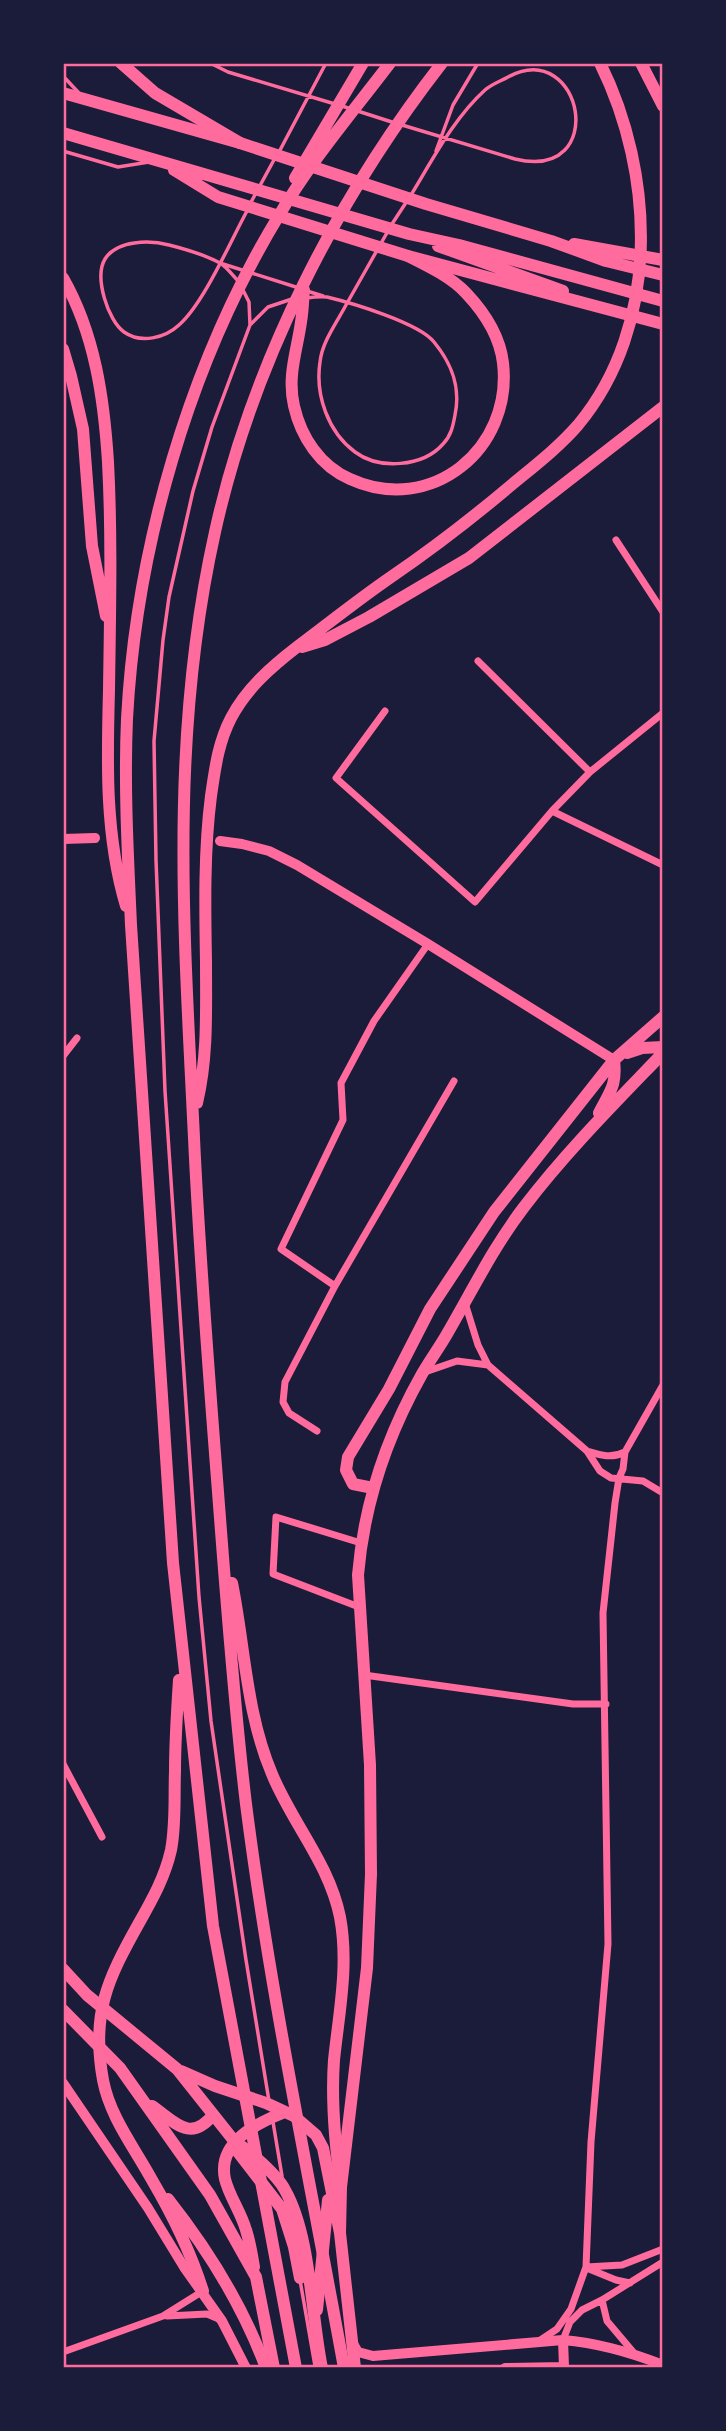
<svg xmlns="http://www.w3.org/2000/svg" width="726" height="2431" font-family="'DejaVu Sans',sans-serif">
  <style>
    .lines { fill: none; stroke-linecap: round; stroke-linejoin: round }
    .service { stroke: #ff6b9d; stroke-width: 3.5 }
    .minor { stroke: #ff6b9d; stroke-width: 7 }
    .tertiary { stroke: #ff6b9d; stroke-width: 10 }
    .secondary { stroke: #ff6b9d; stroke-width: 10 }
    .primary { stroke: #ff6b9d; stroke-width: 12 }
    .trunk { stroke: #ff6b9d; stroke-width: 12 }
    .neatline { fill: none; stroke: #ff6b9d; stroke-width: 2.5 }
  </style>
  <rect width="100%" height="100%" fill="#1b1b3a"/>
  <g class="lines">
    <path class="service" d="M210,63L228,72L335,104
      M63,76L78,92
      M342,106L395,123
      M402,125L515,159C610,182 583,37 508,77C501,81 492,84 485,90C454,118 433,159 411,195
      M63,151L118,167L149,162
      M436,151L453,105L478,63
      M279,152L326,63
      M250,204L275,158
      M392,224L407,201
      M223,264L299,288
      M239,282C233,276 227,267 220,263C205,255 185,249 169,245C150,240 117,240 105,259C94,277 108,321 124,332C141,344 165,338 179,325C204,303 230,242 247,211
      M242,288L249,302L250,325L212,427L193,491L169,597L163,640L154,741L156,860L165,1091L199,1597L211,1721L246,1960L269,2101
      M307,291L323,296
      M306,298C313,297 321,296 327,297C352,303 419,323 434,342C452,364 461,387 455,415C453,426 451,436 443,444C423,467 379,470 355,452C328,432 315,395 320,362C322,342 337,322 346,305C360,280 374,256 388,231
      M250,325L268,307L292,299
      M273,2122L282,2176
      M300,2280L315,2366"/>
    <path class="minor" d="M616,540L663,612
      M478,661L590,772
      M385,711L336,778L475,902L552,811L590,772L663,713
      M552,811L663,865
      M63,1056L77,1038
      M335,1286L281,1249L343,1120L341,1083L374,1021L428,944
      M465,1303L478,1345L488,1365L587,1451L600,1471L611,1478L643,1481L663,1493
      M425,1372L457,1361L488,1365
      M317,1431L289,1413L283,1402L285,1382L335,1286L454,1081
      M587,1451C600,1455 611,1459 625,1452
      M359,1607L273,1574L276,1517L361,1543
      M364,1675L573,1704H606
      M63,1764L102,1837
      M586,2267L622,2265L663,2249
      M589,2269L616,2280L630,2283
      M602,2300L607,2321L634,2353
      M167,2316L207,2314L221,2320
      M563,2340L570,2322L582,2310L602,2300L663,2262
      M539,2341L557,2329L571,2309L586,2267L591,2142L608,1944L603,1613L615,1503L619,1478L623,1469L625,1452L663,1385
      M63,2352L163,2316L203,2291"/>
    <path class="tertiary" d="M63,2083L148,2208L184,2267L222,2321L246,2368
      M352,2342L358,2352L373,2356L563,2340C598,2343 630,2352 663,2365
      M505,2368L564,2367L563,2340"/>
    <path class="secondary" d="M63,839L95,838
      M220,841L242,844L269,851L297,865L428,944L614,1060"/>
    <path class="primary" d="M63,93L240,143L426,204L551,241L606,261L663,275
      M63,133L409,234L459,245L663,301
      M174,170L218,197L408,256L663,324
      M574,244L663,260
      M438,246L563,291
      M627,1053L642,1048L663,1047
      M599,1113C610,1091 617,1086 614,1060
      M373,1488L353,1484L346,1470L348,1457L389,1389L430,1309L494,1212L614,1060L663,1017
      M63,1969L87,1995L177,2069L235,2142C249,2150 278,2176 285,2190C311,2236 311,2315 322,2368
      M63,2010L120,2068L210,2195L256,2277L274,2368
      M181,2071L215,2086L266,2103L294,2116L316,2135L323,2148L340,2233L355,2368
      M152,2106C175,2122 190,2143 213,2115
      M235,2142L238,2152L282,2209L294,2247L300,2278
      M340,2233L341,2187L367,1968L371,1874L370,1765L358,1575C364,1504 387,1436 422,1374C430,1360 439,1348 447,1334C472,1291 494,1246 524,1207C566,1152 615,1103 663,1053
      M254,2267C252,2255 250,2242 246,2230C241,2212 229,2196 225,2179C217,2142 257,2123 285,2112
      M317,2310L328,2200"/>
    <path class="trunk" d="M121,63L155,93L240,143
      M641,63L663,106
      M295,178L363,63
      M63,278C95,334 104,399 108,462C112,538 110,614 109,690C107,762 105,836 126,906
      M304,290C303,300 303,311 301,322C297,351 287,376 294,406C301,437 320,466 350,479C431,516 513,449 503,363C500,337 484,312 466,293C451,277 428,266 408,256
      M63,349L71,376L83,429L92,546L106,616
      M302,647L325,640L369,617L469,558L663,407
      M197,1103C208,1057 206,1010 206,962C205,907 204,850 211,796C215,769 218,743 231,718C246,689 271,667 297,647C329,623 359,599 391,577C432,549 471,519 509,487C533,467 557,449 578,425C661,325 655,174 600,63
      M232,1583C245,1647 246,1713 272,1774C292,1823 329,1863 340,1917C349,1965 339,2012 334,2060C331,2102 335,2145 341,2187
      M179,1680C177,1710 175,1741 175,1771C174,1797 176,1824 171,1850C165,1877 152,1900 139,1923C107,1980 91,2014 103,2080C110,2117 134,2147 152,2180C172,2214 191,2253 203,2291
      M168,2199C209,2251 243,2306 266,2368
      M296,2368L213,1926L173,1563L131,925C128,857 124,788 127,719C136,548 189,364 278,217C310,162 352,113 390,63
      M344,2368C310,2180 270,1993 246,1804C235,1713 228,1622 221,1531C211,1400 200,1269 194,1138C184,930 169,738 215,532C252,364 337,198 442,63"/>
  </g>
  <rect width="726" height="2431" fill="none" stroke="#1b1b3a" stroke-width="130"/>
  <rect x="65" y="65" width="596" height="2301" class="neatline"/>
</svg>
